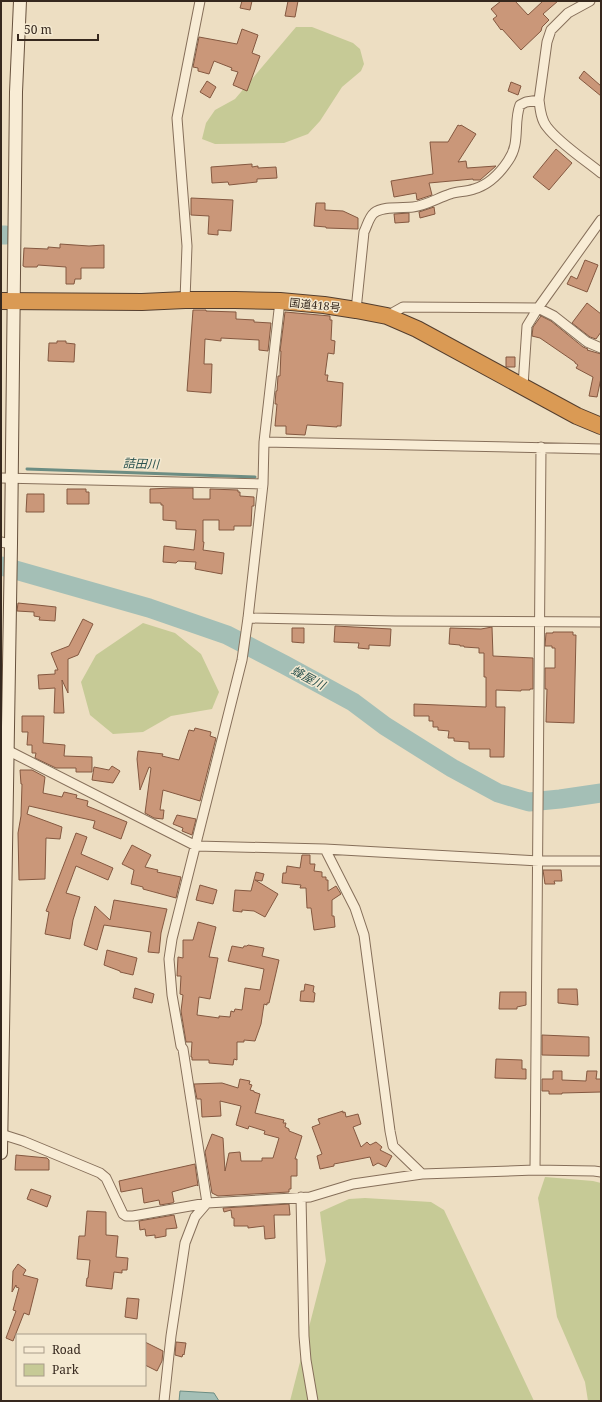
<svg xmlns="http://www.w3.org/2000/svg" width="602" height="1402" font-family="'Noto Serif','Noto Sans JP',serif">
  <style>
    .green { fill: #c6ca96 }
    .water { fill: #a4bfb6; stroke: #6c8d83 }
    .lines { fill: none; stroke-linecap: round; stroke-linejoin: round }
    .stream { stroke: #6c8d83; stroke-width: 3 }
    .river { stroke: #a4bfb6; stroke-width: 19 }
    .building { fill: #ca9779; stroke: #845840 }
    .street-casing { stroke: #866f5a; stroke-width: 11 }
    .secondary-casing { stroke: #67513d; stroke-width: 14 }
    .highway-casing { stroke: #543e2e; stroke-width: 18 }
    .street { stroke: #f8ecd5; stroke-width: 9 }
    .secondary { stroke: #f8ecd5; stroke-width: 12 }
    .highway { stroke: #da9a54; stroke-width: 16 }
    .labels { text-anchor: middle; stroke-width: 3; stroke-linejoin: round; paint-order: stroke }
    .street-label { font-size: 11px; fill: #36281e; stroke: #f4e9d1 }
    .water-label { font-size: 12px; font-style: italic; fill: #2d5551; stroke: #f4e9d1 }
  </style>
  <rect width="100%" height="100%" fill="#eddec2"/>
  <path class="green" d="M296,27H312L353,43L360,49L364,64L361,71L342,87L320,121L308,134L284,143L215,144L202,139L206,123L215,110L235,99Z
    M143,623L175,633L201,654L219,692L212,709L171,716L143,732L113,734L90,715L81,682L96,655Z
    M545,1177L593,1181L601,1183V1401H588L585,1382L557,1317L538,1198Z
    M365,1198L431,1202L444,1210L534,1401H290L326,1261L320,1212L349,1199Z"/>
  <path class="water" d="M180,1391L214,1393L219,1401H179Z"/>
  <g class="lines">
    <path class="stream" d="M27,469L255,477"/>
    <path class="river" d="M1,235H6
      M1,566L149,608L227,635L285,665L353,702L385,726L452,768L498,793L529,802L560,799L601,793"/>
  </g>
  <path class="building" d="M242,1H252L250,10L240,8Z
    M288,1H298L295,17L285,16Z
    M501,1H515L528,15L543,1H558L543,14L549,20L542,27L541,31L521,50L502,29L501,30L493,19L497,16L491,9Z
    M242,29L258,35L252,53L260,56L247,91L233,85L238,72L231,70L232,68L214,61L209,74L198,71V68L193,67L199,37L237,44Z
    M584,71L601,86V96L579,78Z
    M207,81L216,87L210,98L200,92Z
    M511,82L521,86L518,95L508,91Z
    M458,125L460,126L461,125L476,134L458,162L466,161L467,168L496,166L480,180H473V179L429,183L432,195L417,200L416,193L394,197L391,181L433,174L430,142H448Z
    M556,149L572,163L549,190L533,177Z
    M252,164V167L258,166V168L276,167L277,178L257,179V182L229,185L228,182L212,183L211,167Z
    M191,198L233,200L231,231L218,230V235L208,234L209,216L191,215Z
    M316,203H325V210L343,211L358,218V229L326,228V227L314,226Z
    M434,207L435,214L420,218L419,212Z
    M409,213V222L395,223L394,214Z
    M60,244L89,246L104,245V268H81V279H75L74,284H66V267L38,265L37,267H25L23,266L24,248L48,249V247L60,248Z
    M585,260L598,265L587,292L567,284L571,276L577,279Z
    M587,303L601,314V332L596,339L590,337L572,323Z
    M193,310H206V311L236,312V319L254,320V322L271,323L268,351L259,350V340L221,338V341L205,339L204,364H212L211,393L187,391Z
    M285,312L330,316V320H332L331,340L335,341L334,354L328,353L325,375H328L327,381L343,383L341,426H337V427L307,425L305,435L286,434V426H275L277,404H275L276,391H277L278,376H280L281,351H280Z
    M541,316L551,321L583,347L588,349L587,350L601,354V378L597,397L589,396L593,377L576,368L578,365L575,363V362L540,338L532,336L533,327Z
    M57,341H66V343L75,344L74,362L48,361L49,343H57Z
    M506,357H515V367H506Z
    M173,488H193V499H210V489L238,490V492H240V496L254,497V506H252L251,526H234V530H219V520H203V542H204L203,550L224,553L222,574L195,569L196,562L178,561L176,563L163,562L164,546L194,550L196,530L176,529V521L163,520V505H161V503H150V489Z
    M67,489H86V492H89V504H67Z
    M27,494H44V512H26Z
    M18,603L56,607L55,621L39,620L40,617L34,616V612L17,611Z
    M83,619L93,624L78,655L68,659V693L62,680L64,713H54L55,688L39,689L38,675L55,674V670H58L51,653L69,646Z
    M335,626L391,629L390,646L369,645V649L358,648L359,643L334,642Z
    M492,627L493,656L533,658V689H530V690H521V691L496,690V707H505L504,757H490V749H469V742L454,741V738H448L449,731L438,730V727H433V721H429V716H414V704L486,707V677H484V653H479V648L464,647V646H460V645L449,644L450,628L481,629Z
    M292,628H304V643L292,642Z
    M553,632H573V635H576L574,723L546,722L547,689H545V668H555V648H552V646H545L546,633H553Z
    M22,716H44L43,743L65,745L64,756L92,757V772H76V768H56L35,758L36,753H32V745H27L28,732H22Z
    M195,728L211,732L210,736L216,738L200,801L163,790L160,810H164L163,819L154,818L145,813L151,768L149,767L140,790L137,759L138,751L163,754L162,756L179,760L189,730L194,731Z
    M112,766L120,771L113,783L92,780L94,767L109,770Z
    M20,770H32L45,777L43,793L62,797L64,792L77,795L76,798L88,801L87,806L127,822L121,839L93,828L95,821L29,806L27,814L62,827L60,839L46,838L45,879L19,880L18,833L21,816L22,784H21Z
    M177,815L196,819L192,835L182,831L183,828L173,824Z
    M76,833L87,837L81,854L113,868L108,880L76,866L66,893L80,897L73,920L70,939L45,934L49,912L46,911Z
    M132,845L151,855L145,867L158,870L157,872L181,877L176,898L143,889V887L131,884L134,870L122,864Z
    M302,855H310V864H315L314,871L322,872V877H326V880H328V891L336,886L341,894L332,900V916H334L335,927L314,930L311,908H307L306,888H300L301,885L282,883L283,873H286L287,866L300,868Z
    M543,870H561L562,881H554L555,884H545Z
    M256,872L264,874L262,881L255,880L278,894L265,917L254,911L242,910V912L233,911L235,890L251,891Z
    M200,885L217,890L213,904L196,900Z
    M114,900L167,909L161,933L159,953L148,952L151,932L104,925L97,950L84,945L95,906L110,920Z
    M198,922L216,927L209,957L218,958L210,999L199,997L197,1015L219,1018V1016L230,1017L231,1011L234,1012L235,1009L242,1010L245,988L260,990L264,969L228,961L232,946L243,948L244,946H247L248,945L264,948L262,956L279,960L269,1003H267V1005L264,1004L261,1024L255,1041L244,1040V1042H237V1060L234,1059L233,1065L209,1063V1060H192V1057H191L192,1042H186L181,1011L183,995L180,994L181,976H177L178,957L183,958V940H193Z
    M107,950L137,958L133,975L120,972V971L104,965Z
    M305,984L314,986L313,992L315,993L314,1002L300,1001L301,991H304Z
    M135,988L154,994L152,1003L133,998Z
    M558,989H577L578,1005L558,1003Z
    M500,992H526V1005L517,1007V1009H499Z
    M542,1035L589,1037V1056L542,1055Z
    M496,1059L522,1060V1069H526V1079L495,1078Z
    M553,1071H562V1080L586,1081L587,1071H597L596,1079H601V1092L562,1093V1094H549V1091H542V1079H553Z
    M240,1079L250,1081L249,1084L252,1085L250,1090L254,1091V1092L260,1094L255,1113L284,1120L283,1123H286L285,1127L289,1129V1131L302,1136L295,1159H297V1176H291V1189H289V1192L218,1196L212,1193L205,1152L212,1134L223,1138L225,1171L229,1153L240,1152L241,1161H262V1158H273L279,1138L264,1134L265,1131L249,1126L248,1129L236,1125L241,1106L220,1101L221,1116L202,1117L201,1099H197L194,1084L222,1083L238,1088Z
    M343,1111V1113L345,1112L346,1117L358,1114L361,1124L353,1127L361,1147L367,1142L370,1145L376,1142L382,1147L380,1150L392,1156L386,1167L378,1163L373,1166L370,1157L334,1164V1166L320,1169L317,1156L322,1154L312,1127L320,1124L318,1119Z
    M16,1155L47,1158L49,1160V1170H15Z
    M195,1164L198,1186L197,1185L172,1192L174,1202L172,1203L160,1205L159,1200L144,1203L142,1188L121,1192L119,1181Z
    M31,1189L51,1196L47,1207L27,1199Z
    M289,1204L290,1215H274L275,1238L265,1239L264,1226L248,1228V1226H234V1218H232L231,1210L224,1212L223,1208Z
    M87,1211L106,1212V1235L118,1236L116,1257L128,1258L127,1270H122V1273L114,1272L112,1289L86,1286L87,1278H88L90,1260L77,1259L79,1236H85Z
    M174,1215L177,1228L166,1229V1236L155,1238V1235L146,1236L145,1229L140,1230L139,1221Z
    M18,1264L26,1270L23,1275L38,1279L29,1315L24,1313L13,1341L6,1338L16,1311L13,1310L19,1288L16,1287V1285L12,1292L13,1271Z
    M127,1298L139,1299L137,1319L125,1317Z
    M145,1342L163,1351L162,1361L157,1371L145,1365Z
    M176,1342L186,1343L184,1355L183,1354L182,1357L175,1355Z"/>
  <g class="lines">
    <defs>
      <path id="street" d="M539,100C540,109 541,120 547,127C559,143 585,160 601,173
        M185,300L187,246L177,118L200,1
        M356,310L364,232C367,226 369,217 374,213C382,206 402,208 413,207C425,206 438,198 450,194C458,191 466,192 474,189C488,185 500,173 508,161C521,143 513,123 520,105L526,102L539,100L547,42L551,30L568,13L590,1
        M387,316L403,307L538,308L554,316L587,342L601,348
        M523,386L527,326L538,308L601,220
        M264,442L601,449
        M1,478L263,484
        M1,542L11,544
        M248,618L395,621L601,622
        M1,750H7L196,846L325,849L539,861H601
        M325,849L355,908L364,935L390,1131L393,1146L422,1174
        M1,1134L23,1141L100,1173L106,1178L123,1214L126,1216H133L207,1203L310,1197L353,1184L422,1174L535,1170L594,1171L601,1172
        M535,1170L541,447
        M301,1197L304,1336L306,1360L313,1401
        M164,1401L171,1336L185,1243L195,1217L207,1203L183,1049L181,1046L172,995L169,959L172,939L242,660L248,618L263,484L264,442L280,301"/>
      <path id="secondary" d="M1,1153L11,544L16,92L20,1"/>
      <path id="highway" d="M1,301L142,302L185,300H235L280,301L324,305L356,310L387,316L417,329L577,416L601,426"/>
    </defs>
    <use href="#street" class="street-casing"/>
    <use href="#secondary" class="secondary-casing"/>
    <use href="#highway" class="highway-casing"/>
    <use href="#street" class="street"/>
    <use href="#secondary" class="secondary"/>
    <use href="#highway" class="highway"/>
  </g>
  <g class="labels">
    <g class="street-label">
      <text transform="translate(315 305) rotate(6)" y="4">国道418号</text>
    </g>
    <g class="water-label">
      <text transform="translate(141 464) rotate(2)" y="4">詰田川</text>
      <text transform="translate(308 678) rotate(28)" y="4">蜂屋川</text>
    </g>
  </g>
  <rect width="602" height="1402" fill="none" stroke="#36281e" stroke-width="4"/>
  <rect x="16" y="1334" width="130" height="52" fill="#f4e9d1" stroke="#a89c89"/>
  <rect x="24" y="1347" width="20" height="6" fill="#f8ecd5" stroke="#a89c89"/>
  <text x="52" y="1354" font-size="12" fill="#36281e">Road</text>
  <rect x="24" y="1364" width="20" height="12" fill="#c6ca96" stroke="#a89c89"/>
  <text x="52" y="1374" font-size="12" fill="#36281e">Park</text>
  <path d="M18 34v6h80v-6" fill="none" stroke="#36281e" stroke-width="2"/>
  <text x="24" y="34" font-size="12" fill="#36281e" stroke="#f4e9d1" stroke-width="3" paint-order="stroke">50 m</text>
</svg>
